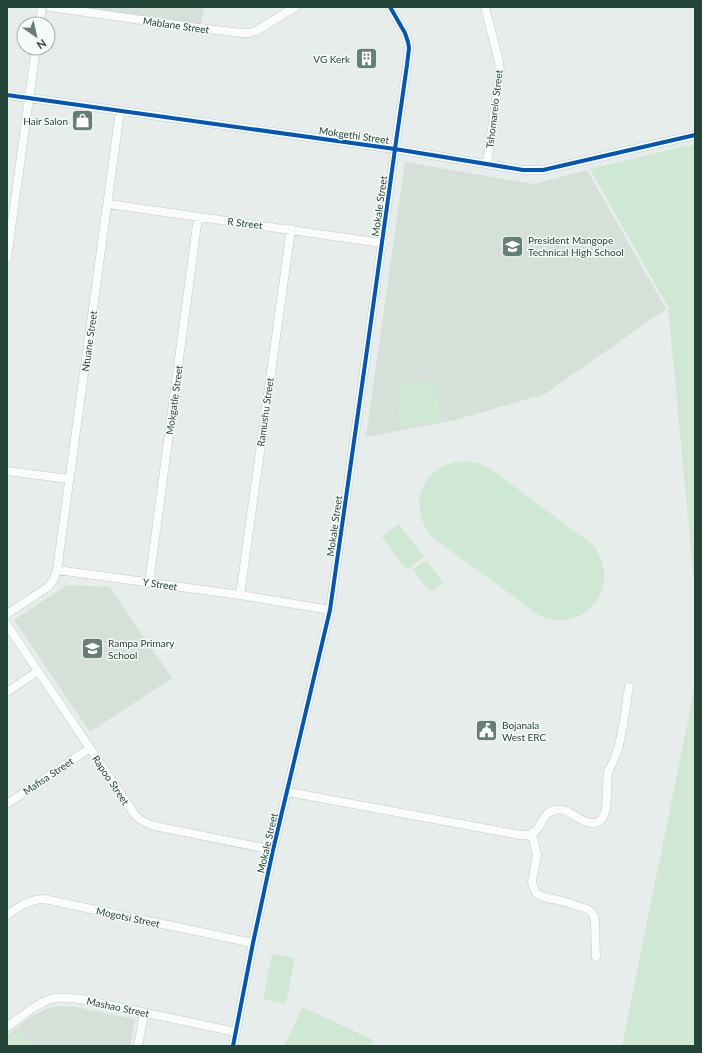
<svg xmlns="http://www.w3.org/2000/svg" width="702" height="1053" font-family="Lato,sans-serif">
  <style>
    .built { fill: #d5e0d9 }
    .green { fill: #cfe8d4 }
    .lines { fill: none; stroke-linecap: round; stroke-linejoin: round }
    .minor-casing { stroke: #c4cac7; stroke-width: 9 }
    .minor { stroke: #fbfcfc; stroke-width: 8 }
    .cycleway-casing { stroke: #f6fbf8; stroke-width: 6 }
    .cycleway { stroke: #0057b8; stroke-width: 4 }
    .labels { text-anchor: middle; stroke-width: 3; stroke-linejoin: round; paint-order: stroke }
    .street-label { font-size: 10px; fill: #214437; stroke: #f6fbf8 }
    .poi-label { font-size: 10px; fill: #214437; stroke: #f6fbf8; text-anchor: start }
  </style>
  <rect width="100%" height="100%" fill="#e7edea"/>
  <path class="built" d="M80,7H204L201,24Z
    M405,162L534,184L587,170L666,309L545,394L455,420L366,437Z
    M67,585L110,587L172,678L90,732L14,620Z
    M63,1006L76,1007L135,1019L130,1046H7V1035L32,1016L48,1008Z"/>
  <path class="green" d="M695,144V591L668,307L590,169Z
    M434,380L441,421L401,428L394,387Z
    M463,461L478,463L491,469L592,544C625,584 587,635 540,616L432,537C406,505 422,465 463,461Z
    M399,524L424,557L407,570L382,537Z
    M426,560L443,583L430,592L413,570Z
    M695,685V1046H622Z
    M272,954L295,958L286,1004L263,999Z
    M303,1007L373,1040L370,1046H284Z
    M19,1030L36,1046H7V1042Z"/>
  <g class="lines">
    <defs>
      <path id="minor" d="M50,7L191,27L242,33H249L256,31L295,7
        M485,7L499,62L500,71L487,164
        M39,24L42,7
        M7,95L395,149L523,170H543L695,135
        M108,204L382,243
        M7,258L36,48
        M7,471L69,479
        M57,570L120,111
        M149,583L198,217
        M240,595L291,229
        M7,614L48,587L54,579L57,570L240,595L330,610
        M7,625L135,815C141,821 147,824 155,826L273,850
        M7,692L38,671
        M288,792L520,835C545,837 537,814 555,810C571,806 582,828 598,822C611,816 605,785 608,773C609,768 613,764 614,759C617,753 619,747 620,741C624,723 626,705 629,687
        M7,804L90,748
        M532,834L537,855L532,881L533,886L536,893L543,897L562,901L587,909C593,912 594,916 595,922L596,957
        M7,915C20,906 28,900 44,899L253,943
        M7,1027C21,1017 37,1002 55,998C63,997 72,998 80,999L236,1032
        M138,1046L144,1013
        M233,1046L253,943L273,850L330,610L367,350L395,149L407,65L409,48L408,42L405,33L390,7"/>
    </defs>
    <use href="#minor" class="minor-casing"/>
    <use href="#minor" class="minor"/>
    <defs>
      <path id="cycleway" d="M7,95L395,149L523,170H543L695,135
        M233,1046L253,943L273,850L330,610L367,350L395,149L407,65L409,48L408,42L405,33L390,7"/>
    </defs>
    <use href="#cycleway" class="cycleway-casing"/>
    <use href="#cycleway" class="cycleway"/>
  </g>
  <defs>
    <symbol id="building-square" viewBox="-11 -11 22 22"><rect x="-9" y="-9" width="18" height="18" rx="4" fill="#667f76" stroke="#f6fbf8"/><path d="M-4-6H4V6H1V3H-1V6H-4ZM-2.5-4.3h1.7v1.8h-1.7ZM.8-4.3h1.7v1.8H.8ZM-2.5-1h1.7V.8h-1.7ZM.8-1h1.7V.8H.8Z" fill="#fff"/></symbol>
    <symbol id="shop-square" viewBox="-11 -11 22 22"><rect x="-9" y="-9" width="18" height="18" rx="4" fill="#667f76" stroke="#f6fbf8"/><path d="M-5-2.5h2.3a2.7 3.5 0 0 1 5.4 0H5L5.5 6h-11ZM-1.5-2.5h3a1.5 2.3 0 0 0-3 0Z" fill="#fff"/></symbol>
    <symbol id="school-square" viewBox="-11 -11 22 22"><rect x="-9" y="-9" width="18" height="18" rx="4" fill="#667f76" stroke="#f6fbf8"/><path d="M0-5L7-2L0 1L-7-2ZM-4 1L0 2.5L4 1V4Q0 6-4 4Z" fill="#fff"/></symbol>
    <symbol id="civic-square" viewBox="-11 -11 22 22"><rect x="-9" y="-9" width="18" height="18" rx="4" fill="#667f76" stroke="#f6fbf8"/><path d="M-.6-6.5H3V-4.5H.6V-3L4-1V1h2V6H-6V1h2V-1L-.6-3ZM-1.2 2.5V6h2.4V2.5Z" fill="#fff"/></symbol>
  </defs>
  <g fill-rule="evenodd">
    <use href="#building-square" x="354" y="46" width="25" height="25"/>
    <use href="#shop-square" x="70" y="108" width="25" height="25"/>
    <use href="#school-square" x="500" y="234" width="25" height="25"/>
    <use href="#school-square" x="80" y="636" width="25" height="25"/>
    <use href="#civic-square" x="474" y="718" width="25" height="25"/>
  </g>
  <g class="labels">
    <g class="street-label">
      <text transform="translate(176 25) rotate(8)" y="4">Mablane Street</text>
      <text transform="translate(494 109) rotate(-83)" y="4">Tshomarelo Street</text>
      <text transform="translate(354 135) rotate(8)" y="4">Mokgethi Street</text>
      <text transform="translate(379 206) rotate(-82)" y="4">Mokale Street</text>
      <text transform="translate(245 223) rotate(7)" y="4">R Street</text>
      <text transform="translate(89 341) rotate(-82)" y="4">Ntuane Street</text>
      <text transform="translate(174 400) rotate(-82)" y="4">Mokgatle Street</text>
      <text transform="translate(265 412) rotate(-82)" y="4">Ramushu Street</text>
      <text transform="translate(334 526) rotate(-82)" y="4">Mokale Street</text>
      <text transform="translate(160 584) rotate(8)" y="4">Y Street</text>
      <text transform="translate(48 776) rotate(-34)" y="4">Mafisa Street</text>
      <text transform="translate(111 780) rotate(56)" y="4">Rapoo Street</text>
      <text transform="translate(267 843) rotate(-77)" y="4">Mokale Street</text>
      <text transform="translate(128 917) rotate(12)" y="4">Mogotsi Street</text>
      <text transform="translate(118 1007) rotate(12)" y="4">Mashao Street</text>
    </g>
    <g class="poi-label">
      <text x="350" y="63" text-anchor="end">VG Kerk</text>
      <text x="68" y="125" text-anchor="end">Hair Salon</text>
      <text x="528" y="244">President Mangope<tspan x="528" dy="12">Technical High School</tspan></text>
      <text x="108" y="647">Rampa Primary<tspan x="108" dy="12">School</tspan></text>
      <text x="502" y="729">Bojanala<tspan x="502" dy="12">West ERC</tspan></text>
    </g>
  </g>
  <rect width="702" height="1053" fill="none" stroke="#214437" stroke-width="16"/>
  <g transform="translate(36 36) rotate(146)"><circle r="19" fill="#f6fbf8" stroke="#a1b2ab"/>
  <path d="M0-3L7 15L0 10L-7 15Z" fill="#667f76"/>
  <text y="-6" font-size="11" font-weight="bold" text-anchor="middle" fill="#214437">N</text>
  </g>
</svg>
